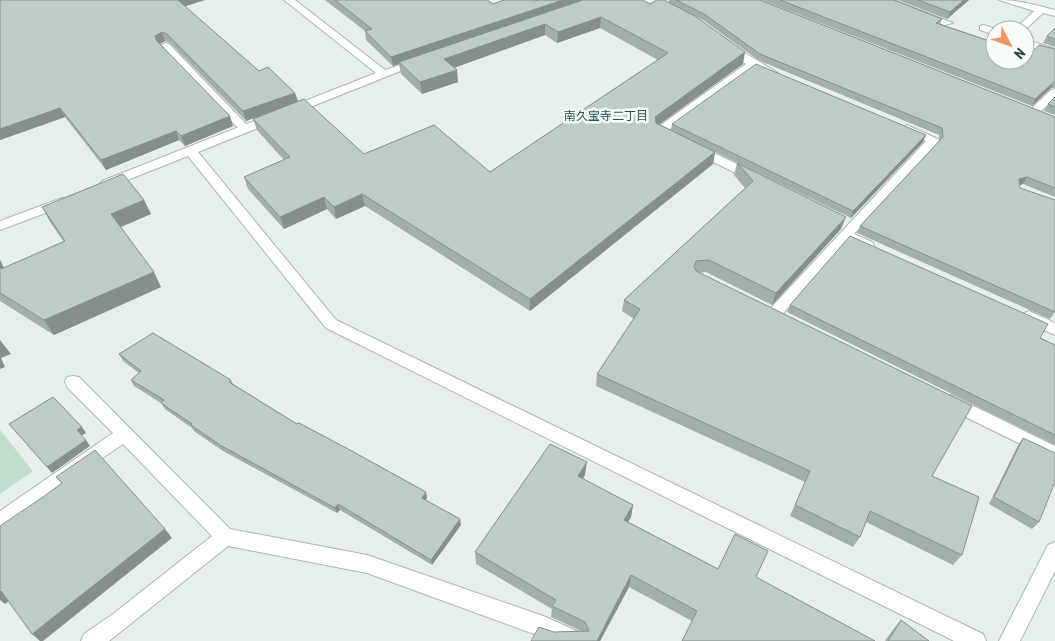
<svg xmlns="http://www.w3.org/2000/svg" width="1055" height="641" font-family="'Roboto Condensed','Noto Sans JP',sans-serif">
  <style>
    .green { fill: #bfdfcc }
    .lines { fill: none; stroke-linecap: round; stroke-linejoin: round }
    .lane-casing { stroke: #a8b7b4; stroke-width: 2 }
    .street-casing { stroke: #a8b7b4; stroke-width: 2 }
    .lane { fill: #fff; fill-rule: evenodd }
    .street { fill: #fff; fill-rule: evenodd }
    .wall { fill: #a3afac }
    .shaded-wall { fill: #858f8c }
    .building { fill: #beccc8; stroke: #858f8c }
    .labels { text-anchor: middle; stroke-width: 5; stroke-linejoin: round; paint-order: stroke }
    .far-neighbourhood-label { font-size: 12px; fill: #20534d; stroke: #f7fbf9 }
  </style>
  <rect width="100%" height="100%" fill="#e6efec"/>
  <path class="green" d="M0,430L33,471L0,494Z"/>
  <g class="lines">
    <defs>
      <path id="lane" d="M999,0C1019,0 1037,5 1055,10V16L1043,13L1025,30H1014L1034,11Z
        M984,25L999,30H995V35L980,30V26Z
        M1025,39L1055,49V56L1025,46Z
        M165,43L169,44L249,127V131H241L161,48L160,46Z
        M1055,89V98L1038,114H1030V110L1051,90Z"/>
      <path id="street" d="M284,0H295L385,70L418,59L423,62L198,152L336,320L983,634L986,641H954L326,328L188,156L110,187H102L100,184L102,181L376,73Z
        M879,0H893L953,23L944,25Z
        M728,43L778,73L773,76L754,68L667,131L675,134V140H667L655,133V129L746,64L724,48L723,46Z
        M907,125L940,140L854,234L872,242L874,245L872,248L867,250L847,241L779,318H769L767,314L769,310L926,141L903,131L901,129Z
        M697,145L756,173L758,176L756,179H748L693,152L691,149L693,146Z
        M62,198L67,199L68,202L67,205L0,230V221Z
        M1029,311L1055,323V335L1024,321L1022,317L1024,313Z
        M73,376L79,377L230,529L367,555L546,617L583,634L586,641H553L367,573L228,546L109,641H81L84,634L113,614L212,536L123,444L0,529V511L113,433L67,387L65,382L67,377Z
        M951,395L1055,446V461L945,407L943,402L945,397Z
        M1055,542V571L1020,641H999L1048,545Z"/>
    </defs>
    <use href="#lane" class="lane-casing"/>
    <use href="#street" class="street-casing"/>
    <use href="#lane" class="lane"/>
    <use href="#street" class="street"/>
  </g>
  <path class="wall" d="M0,0L185,7L259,71L295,93L298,101L364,154L490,172L658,60L600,28L557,43L545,35L454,68L458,82L422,94L401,74L399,64L393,66L366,40L365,31L325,0H487L493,4L535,1L650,4L669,2V0H760L1055,117V197L1023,184L1020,185V188L1055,200V312L1050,319L857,233L860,226L939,141V135L758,60L703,20L695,16L743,64L659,124L671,130L672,124L923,142L851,218L715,152L713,164L530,311L365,206L336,219L327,209L284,229L248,189L244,177L284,160L257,130L253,119L276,110L246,121L170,43L165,41L160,44L233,126L185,146L179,140L106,170L65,117L0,140Z
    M762,0H894L942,19L940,24L1030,54L1055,49V88H1051L1032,106Z
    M898,0H969L947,19Z
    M1055,28V47L1043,43L1047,36Z
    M1055,97V115L1044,111L1048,104Z
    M737,163L841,229L772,305L706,272L700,273L932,476L962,555L953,565L866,522L860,537L853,547L790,516L805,482L596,386L597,374L634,319L622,311L624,300L745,188L734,175Z
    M144,200L151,214L121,227L161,287L54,335L0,301V260L4,268L64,242L50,222L42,207Z
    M790,305L1040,338L1055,345V445L787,312Z
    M119,354L231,380L233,384L297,424L426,492L427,498L425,500L461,525L432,565L340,510L337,513L223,451L194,431L192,428L165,409L161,403L134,386L131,380L139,373L123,361Z
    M1023,438L1039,522L1032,529L989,504L1018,445Z
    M585,475L583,479L633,505L631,517L628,522L718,569L692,621L629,587L600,641L554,632L581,631L551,617L552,609L476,564L475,552Z
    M901,620L929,641H885L892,631Z"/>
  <path class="shaded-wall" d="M177,0H205L180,8Z
    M563,0H589L399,62V64L393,66L391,57Z
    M964,0H969L947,19L950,12Z
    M601,17L600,28L557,43L558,32Z
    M545,24V35L445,71L444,59Z
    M162,32L165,41L158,45L155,36Z
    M745,52L743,64L653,129L655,117Z
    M457,70L458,82L422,94L420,82Z
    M1054,81L1051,88L1032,106L1035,99Z
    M295,93L298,102L246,121L243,111Z
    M60,108L65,117L0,140V129Z
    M230,116L233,126L185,146L181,136Z
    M176,131L179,140L106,170L101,160Z
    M926,135L923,142L851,218L853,211Z
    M715,152L713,164L530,311V299Z
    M1027,177L1023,184L1015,186L1019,179Z
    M362,194L365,206L336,219L334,207Z
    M324,197L327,209L284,229L280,217Z
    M144,200L151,214L118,228L111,214Z
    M846,217L841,229L772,305L776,293Z
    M0,260L11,283L0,266Z
    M154,272L161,287L54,335L44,320Z
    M0,340L11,354L1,358L5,367L0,369Z
    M82,427L86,433L81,436L77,430Z
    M86,440L90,446L52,473L47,467Z
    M587,462L585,475L576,489L578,476Z
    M426,492L427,498L423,504L422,498Z
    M338,504L340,510L337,513L335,508Z
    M633,505L631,517L622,532L624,520Z
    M460,519L461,525L432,565L431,560Z
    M165,529L172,538L43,641H40L32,634Z
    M631,575L629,587L600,641H597Z
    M1,591L12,599L5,604L0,600V592Z"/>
  <path class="building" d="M0,0H178L259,71L268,67L295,93L243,111L167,34L162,32L155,36L156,40L230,116L181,136L176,131L101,160L60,108L0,129Z
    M335,0H487L493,4L504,0H533L535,1L539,0H563L391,57L365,31L372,29Z
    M583,0H642L650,4L657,0H664L695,16L745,52L655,117L656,123L715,152L530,299L362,194L334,207L324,197L280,217L244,177L290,157L253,119L304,99L364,154L434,125L490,172L668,53L601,17L558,32L545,24L444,59L457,70L420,82L399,62Z
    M676,0H760L1055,117V188L1027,177L1019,179L1020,188L1055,200V312L860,226L943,137L942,128L760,54L704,14Z
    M780,0H894L942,19L936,23L995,43V60H1025V53L1030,54L1039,45L1055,49V81L1035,99Z
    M918,0H964L950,12Z
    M1055,28V39L1047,36Z
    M756,64L926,135L853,211L672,124Z
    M1055,97V107L1048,104Z
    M737,163L846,217L776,293L709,260L696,261L694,267L696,271L972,406L932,476L979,497L962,555L870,511L860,537L795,505L810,471L597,374L640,309L624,300L753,181Z
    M123,174L144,200L111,214L154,272L44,320L0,293V266L1,269L65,241L42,207Z
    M850,236L1048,324L1040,338L1055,345V435L790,305Z
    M153,333L231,380L229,382L297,424L299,423L350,450L426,492L422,498L460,519L431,560L338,504L335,508L220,445L191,425L192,424L161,403L164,400L131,380L141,371L119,354Z
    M53,397L82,427L77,430L86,440L47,467L9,424Z
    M1023,438L1055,453V482L1039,522L994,497Z
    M550,444L587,462L578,476L633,505L624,520L718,569L735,534L768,551L756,577L875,641H682L697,611L631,575L597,641H531L539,627L554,632L589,631L585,622L552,606L556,600L475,552Z
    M95,450L165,529L32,634L1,591L0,592V526L43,497L62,483L56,477Z
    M901,620L929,641H888Z"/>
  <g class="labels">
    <g class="far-neighbourhood-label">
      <text x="606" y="120">南久宝寺二丁目</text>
    </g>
  </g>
  <g transform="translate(1010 45) rotate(131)"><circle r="24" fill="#f7fbf9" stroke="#a3b1ad"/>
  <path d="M0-4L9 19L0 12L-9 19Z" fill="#f09562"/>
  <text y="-8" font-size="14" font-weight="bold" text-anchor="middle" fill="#25413c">N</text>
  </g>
</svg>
